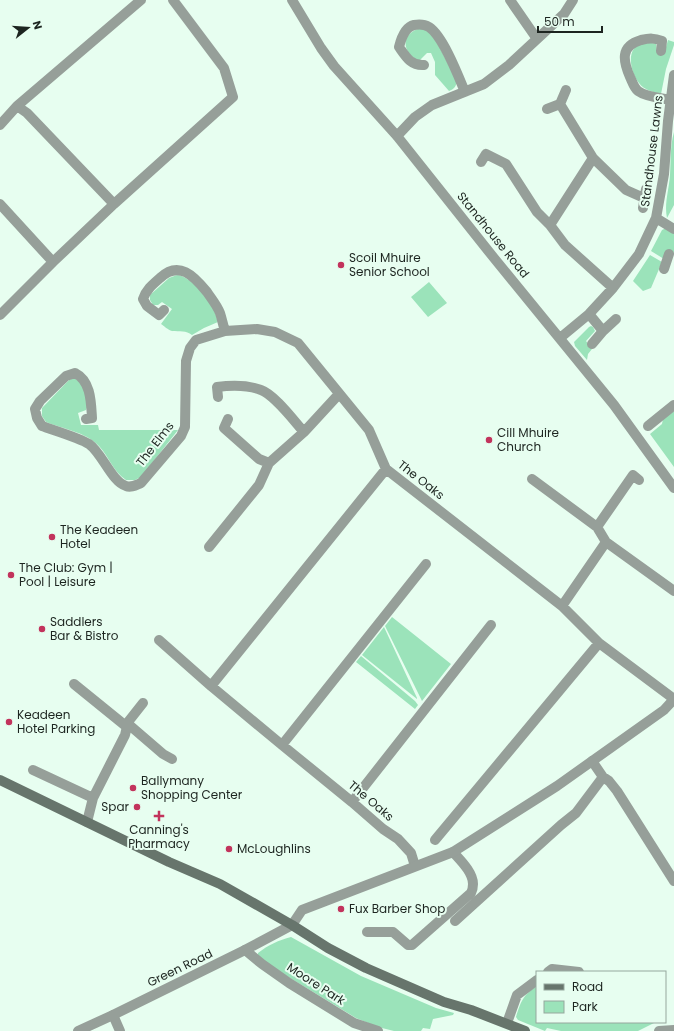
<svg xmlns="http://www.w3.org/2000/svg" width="674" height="1031" font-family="Poppins,sans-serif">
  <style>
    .green { fill: #9be3ba }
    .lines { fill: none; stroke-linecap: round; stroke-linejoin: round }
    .minor { stroke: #969f99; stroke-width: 10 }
    .tertiary { stroke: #969f99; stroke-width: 10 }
    .secondary { stroke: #67756c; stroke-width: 10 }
    .poi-dot { fill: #c2335c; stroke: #e7fef0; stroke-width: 1.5 }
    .labels { text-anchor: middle; stroke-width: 4; stroke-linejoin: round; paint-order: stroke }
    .street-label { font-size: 12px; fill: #1d2520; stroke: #e7fef0 }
    .poi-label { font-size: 12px; fill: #1d2520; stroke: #e7fef0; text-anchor: start }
  </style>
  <rect width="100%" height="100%" fill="#e7fef0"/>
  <path class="green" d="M423,28L431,31L457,81C456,87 454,89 449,91L435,75V62L431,53H427L419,61C400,52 401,31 423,28Z
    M668,40L674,42V45L666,69L661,94C653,92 644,90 639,83C630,72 625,47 643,43C647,42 652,43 656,44L657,52L664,54Z
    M674,132V205L667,218C664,204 669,190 670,175C671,161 670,146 674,132Z
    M664,229H669L674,232V253L668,251L664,259L651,251L662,230Z
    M650,255L662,262L651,288L643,291L633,281Z
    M177,275C188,276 204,292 210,302C214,307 216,316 218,322L204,328L192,335C186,330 180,332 172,331C168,330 164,326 161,324L172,309L162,302L158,305H153L150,300V295L169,278Z
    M429,282L447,303L428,317L411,297Z
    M591,326L593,327L595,331L586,341L592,349L588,354L587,360L575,346L574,342L589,327Z
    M74,378L83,383L88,405L86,410L78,413L81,425H98L99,430H178L141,477L135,480H126C112,470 110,458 99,446C86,432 63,429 46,422L42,416V408L69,380Z
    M674,411V467L650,434L662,424L663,419Z
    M392,617L451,664L422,701L385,626Z
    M384,627L417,698V699L362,655Z
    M361,656L415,701L418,705L415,709L356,662Z
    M291,937L361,976L436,1008L454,1013L453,1015L433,1019L430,1029L423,1028L421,1031H394L378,1027L356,1018L262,961L258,956V953C268,945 279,940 291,937Z
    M537,986V1022H656L638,1031H561L547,1028L545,1031L518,1020L516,1017C521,1001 523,995 537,986Z"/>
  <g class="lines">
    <path class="minor" d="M292,0L321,48L334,66L397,136L494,258L614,405L674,488
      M510,0L537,39
      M661,51L662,41C654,38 650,38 641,40C620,46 623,61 630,77C632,81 634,88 638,91C646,97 661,98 671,100
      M424,65C411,66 406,57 399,47C401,39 405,27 414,25C420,24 424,24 429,27C443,36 458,75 465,92
      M566,90L560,104L593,158L626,190L644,198
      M547,109L560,104
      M0,125L17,106
      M397,136L415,117L432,105L484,84L509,65L564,14L573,0
      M481,162L486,154L506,164L537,212L550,225L565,245L613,288
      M0,204L53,262L114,204L27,113L17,106L141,0
      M114,204L233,97L224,68L173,0
      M643,208L646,189
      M656,218L674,229
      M550,225L593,158
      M664,269L669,254
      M164,310L159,315L147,306L143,299C146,290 152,285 160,278C179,260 194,276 207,292C211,298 217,305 220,313C222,319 223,325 225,331
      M589,314L603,331L616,319
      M0,315L53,262
      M560,338L589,314L613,288L639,254L656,218L664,174L668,121L674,75
      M592,344L603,331
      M218,397L217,387C232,385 248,385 261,390C275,395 294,421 304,432
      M86,419L92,418C91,402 91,381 75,373L66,376L40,401L35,409L37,418L42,426C53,430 80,438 89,444C102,453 112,482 126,486C131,488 136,485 141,483L181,436L185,427L186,361L190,348L196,340L225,331L257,329L275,332L298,343L369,430L386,469
      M228,419L224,428L259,459L269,463
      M648,426L674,405
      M532,479L597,527L606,542
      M597,527L633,475L639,480
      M209,547L259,485L269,463L304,432L339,394
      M562,606L606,542L674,591
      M159,640L211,686L282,745L352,802L383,829L398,839L411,853L415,866
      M74,684L127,727
      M211,686L386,469L562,606L599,643L674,699
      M127,723L163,754L172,759
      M282,745L426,564
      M592,761L603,777L609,781L617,791L674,881
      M33,770L93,798
      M352,802L491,625
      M87,822L93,798L125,735L128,722L143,703
      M435,840L599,643
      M455,921L561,825L576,813L603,777
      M367,932H393L408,945H412L471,893C472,891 473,887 473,884C473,872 460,860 453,852
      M245,950L262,964L289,983L354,1023L378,1031
      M548,972L552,969L579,972
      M113,1015L120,1031
      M507,1023L517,995L537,980
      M659,1031L674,1030"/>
    <path class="tertiary" d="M78,1031L113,1015L245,950L292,925L302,910L453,852L557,786L664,710L674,699"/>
    <path class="secondary" d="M0,780L169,862L220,884L292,925L328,948L366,968L444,1002L471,1010L525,1031"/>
  </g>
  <g class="poi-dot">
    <circle cx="341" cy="265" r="4"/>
    <circle cx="489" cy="440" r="4"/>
    <circle cx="52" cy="537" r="4"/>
    <circle cx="11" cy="575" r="4"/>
    <circle cx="42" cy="629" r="4"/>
    <circle cx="9" cy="722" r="4"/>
    <circle cx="133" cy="788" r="4"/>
    <circle cx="137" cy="807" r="4"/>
    <path d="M157 810h4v4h4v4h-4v4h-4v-4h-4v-4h4z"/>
    <circle cx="229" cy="849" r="4"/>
    <circle cx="341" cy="909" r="4"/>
  </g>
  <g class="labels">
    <g class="street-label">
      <text transform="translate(652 151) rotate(-83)" y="4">Standhouse Lawns</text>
      <text transform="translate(493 235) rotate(51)" y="4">Standhouse Road</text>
      <text transform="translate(155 444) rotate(-52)" y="4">The Elms</text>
      <text transform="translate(421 480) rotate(38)" y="4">The Oaks</text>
      <text transform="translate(371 801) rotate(40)" y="4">The Oaks</text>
      <text transform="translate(180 968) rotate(-26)" y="4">Green Road</text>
      <text transform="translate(316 984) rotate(33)" y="4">Moore Park</text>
    </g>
    <g class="poi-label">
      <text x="349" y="262">Scoil Mhuire<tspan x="349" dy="14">Senior School</tspan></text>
      <text x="497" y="437">Cill Mhuire<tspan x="497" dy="14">Church</tspan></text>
      <text x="60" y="534">The Keadeen<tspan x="60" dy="14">Hotel</tspan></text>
      <text x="19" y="572">The Club: Gym |<tspan x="19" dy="14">Pool | Leisure</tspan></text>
      <text x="50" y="626">Saddlers<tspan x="50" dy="14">Bar &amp; Bistro</tspan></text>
      <text x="17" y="719">Keadeen<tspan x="17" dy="14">Hotel Parking</tspan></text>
      <text x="141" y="785">Ballymany<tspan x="141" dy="14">Shopping Center</tspan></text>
      <text x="129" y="811" text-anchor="end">Spar</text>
      <text x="159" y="834" text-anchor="middle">Canning's<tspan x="159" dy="14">Pharmacy</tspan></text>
      <text x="237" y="853">McLoughlins</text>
      <text x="349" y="913">Fux Barber Shop</text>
    </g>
  </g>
  <rect x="536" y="971" width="130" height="52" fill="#e7fef0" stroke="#96a79d"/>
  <rect x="544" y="984" width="20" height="6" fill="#67756c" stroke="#96a79d"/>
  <text x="572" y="991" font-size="12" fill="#1d2520">Road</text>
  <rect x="544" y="1001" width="20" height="12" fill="#9be3ba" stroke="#96a79d"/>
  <text x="572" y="1011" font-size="12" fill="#1d2520">Park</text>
  <g transform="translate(28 28) rotate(73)" stroke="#e7fef0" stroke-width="3" paint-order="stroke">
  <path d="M0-3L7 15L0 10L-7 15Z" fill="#1d2520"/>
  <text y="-6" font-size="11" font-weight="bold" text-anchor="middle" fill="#1d2520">N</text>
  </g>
  <path d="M538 26v6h64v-6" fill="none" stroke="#1d2520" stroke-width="2"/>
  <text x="544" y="26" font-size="12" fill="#1d2520" stroke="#e7fef0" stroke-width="3" paint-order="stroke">50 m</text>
</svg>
